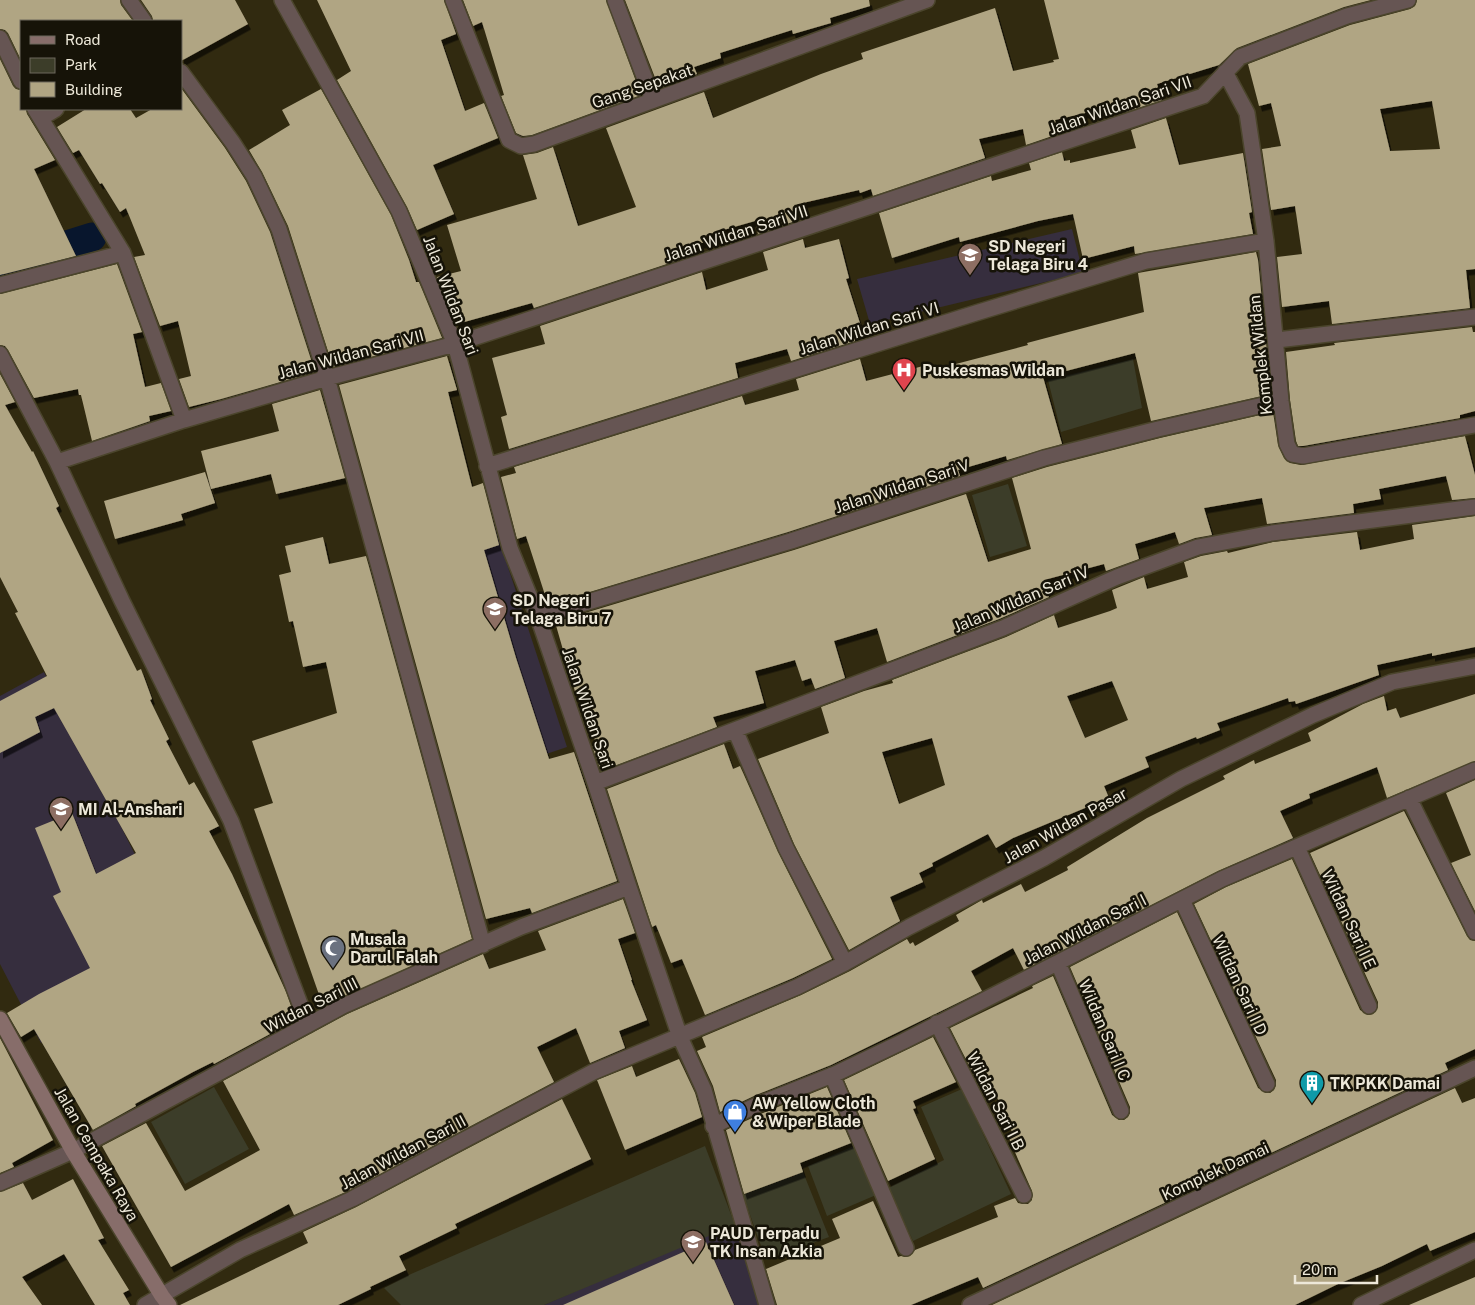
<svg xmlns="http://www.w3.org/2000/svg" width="1475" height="1305" font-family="'Public Sans',sans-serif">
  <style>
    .education { fill: #362e3e }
    .green { fill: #3c3d29 }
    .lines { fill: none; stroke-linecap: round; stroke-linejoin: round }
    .canal { stroke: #08162d; stroke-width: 29 }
    .building { fill: #b0a583; fill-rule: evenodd; filter: url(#shadow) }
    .street-casing { stroke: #4b452c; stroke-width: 18 }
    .secondary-casing { stroke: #4b452c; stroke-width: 18 }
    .street { stroke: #665553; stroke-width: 15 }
    .secondary { stroke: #876d6a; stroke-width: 15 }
    .labels { text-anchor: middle; stroke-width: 5; stroke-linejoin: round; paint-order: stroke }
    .street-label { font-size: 16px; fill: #ede8d9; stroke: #161308 }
    .poi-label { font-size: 16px; font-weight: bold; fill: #ede8d9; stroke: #161308; text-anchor: start }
  </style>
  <defs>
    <filter id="shadow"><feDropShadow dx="3" dy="5.5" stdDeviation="0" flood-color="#0009"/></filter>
  </defs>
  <rect width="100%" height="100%" fill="#312a10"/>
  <path class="education" d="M1072,229L1083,273L870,324L857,279Z
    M485,497L567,747L502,769L427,512Z
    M44,672L192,969L41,1043L0,964V696Z
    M735,1221L759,1305H544Z"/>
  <path class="green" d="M1133,359L1142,408L1061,432L1048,380Z
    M1008,484L1027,546L990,557L972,495Z
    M214,1087L249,1149L185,1184L151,1122Z
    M962,1089L1011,1194L913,1241L888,1188L944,1160L921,1107Z
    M856,1145L876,1195L827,1216L808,1166Z
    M705,1146L735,1225L544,1305H401L384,1288L411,1274Z
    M803,1172L829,1237L766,1260L743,1195Z"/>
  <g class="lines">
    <path class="canal" d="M0,266L92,237"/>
  </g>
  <path class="building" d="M0,0H120L121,5L133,21H21V60L8,33L5,30L0,29Z
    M141,0H235L248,24L181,61V21H153L152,16Z
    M317,0H444L456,34L441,40L465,111L484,103L498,138L433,165L454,214L417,230L407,207L337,80L351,71Z
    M463,0H606L641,95L532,135L523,136L516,133L501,96L504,95L482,22L473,26Z
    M625,0H869L870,6L830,18L831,23L793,34L792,30L720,53L721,58L694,67L697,74L659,88Z
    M1044,0H1371L1344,7L1237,48L1219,65L1157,84L1162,100L1126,112L1124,104L1055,120L1058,134L1026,145L1023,129L979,139L985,158L873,196L871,189L860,193L859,190L794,205L798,220L758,234L755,221L706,235L708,242L695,244L697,254L534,308L532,303L457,324L437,277L461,271L447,225L537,199L523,155L537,153L553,147L578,226L636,207L606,128L704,92L713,118L821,74L863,59L861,53L995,8L1013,71L1054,62L1053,60L1059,59Z
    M1417,0H1475V269L1466,270L1470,308L1332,324L1329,301L1282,307L1277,257L1302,254L1295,206L1271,210L1262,149L1281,146L1271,103L1259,106L1248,64L1350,25L1410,9L1415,6ZM1432,101L1440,149L1390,151L1380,109Z
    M0,59L13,86L16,89L21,90V109H26L27,114L55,160L34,169L76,256L0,275Z
    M181,88L225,148L246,181L270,232L315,372L221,399L189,407L179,379L191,376L178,321L160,326L134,257L145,255L126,208L120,212L102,183L100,184L79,150L73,153L57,127L86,109H130L136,118L152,109H181Z
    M321,89L391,215L409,260L416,282H419L442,338L333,367L288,226L262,172L249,150L290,125L282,110Z
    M1166,118L1179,165L1243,153L1252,212L1249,213L1253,234L1135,254L1134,246L1083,259L1073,214L1038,221L960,242L959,237L892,258L879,213L991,176L992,181L1031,170L1029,163L1062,152L1064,161L1070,160V163L1136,148L1131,130Z
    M803,239L805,248L839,239L849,278L846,279L864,336L855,339V341L791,361L787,349L735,363L738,378L509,449L501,417L507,415L492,358L545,344L540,326L702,272L706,290L768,270L763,252Z
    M1256,252L1258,260L1271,394L1151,421L1135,353L1043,377L1062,444L1007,460L1006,456L958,470L960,476L788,532L550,604L548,594L545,595L526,536L517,539L501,477L516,473L514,467L742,396L745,405L799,390L796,379L860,359L866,381L927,365L929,371L1028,345L1027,343L1144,312L1138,273Z
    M117,264L142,332L133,334L145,387L161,383L171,411L149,416L150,421L92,441L81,395H79L78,389L34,398L8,350L5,346L0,345V294Z
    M1472,327L1473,332H1475V411L1460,415V418L1303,446H1298L1296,441L1290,400L1286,352L1335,345L1334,343Z
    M447,356L457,390L448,392L472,487L483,483L499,545L484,550L516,658L549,759L574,752L617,881L532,913L530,908L486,919L339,385Z
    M0,374L15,402L5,405L32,452L33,451L59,506L56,508L137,671L141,669L152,699L150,700L169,739L166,741L189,785L194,782L219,826L209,831L232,874L286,992L296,1020L214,1064L213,1062L193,1072L135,1104L136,1106L93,1130L34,1029L21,1037L7,1013L39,994L90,968L53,896L61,892L35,828L72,813L96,874L136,853L54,708L35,717L40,732L0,753V701L47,676L15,613L18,612L0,577Z
    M320,390L345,478L276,494L271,474L211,489L201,451L279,431L272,404Z
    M1273,412L1278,445L1284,458L1290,463L1301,465L1465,436L1475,475V498L1452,500L1446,476L1379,489L1381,499L1353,504L1354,513L1267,524L1262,498L1204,508L1212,535L1195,538L1179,544L1175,532L1135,544L1139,559L1106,571L1104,564L1044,580L1049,597L999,619L887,662L877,628L834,641L845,678L815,689L811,678L802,681L795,660L755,671L764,703L713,717L717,727L601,771L592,746L596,745L583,693L576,695L555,622L794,550L966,494L988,562L1031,549L1012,478L1047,467L1160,438Z
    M205,472L215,503L181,514L183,520L115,539L104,501Z
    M1475,516V647L1432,656V653L1377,665L1379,675L1296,704L1295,701L1289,702L1288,698L1217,723L1220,730L1197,739L1196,737L1145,757L1149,767L1104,786L1109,798L1013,838L996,848L988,834L932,863L933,866L919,873L923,882L890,897L900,921L849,950L794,844L758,759L829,733L821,707L864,691L893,683L892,680L1006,637L1054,615L1058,628L1110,611L1117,608L1112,590L1144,577L1147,589L1188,577L1184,562L1201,556L1227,551L1228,553L1273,542L1357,532L1360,550L1414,539L1412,525ZM1112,681L1128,720L1085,738L1067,696ZM932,738L945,785L899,804L882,752Z
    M323,537L329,564L366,556L472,939L323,1006L254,809L273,803L252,741L337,713L326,662L303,667L293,621L289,622L279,575L291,572L285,546Z
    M1475,694V761L1387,798L1377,767L1309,794L1310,798L1280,811L1293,838L1218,871L1024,970L1013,948L971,971L982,991L831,1065L756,1095L720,1112L713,1086L697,1051L706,1047L702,1037L801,995L850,971L907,939L910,944L913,942L915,946L959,921L956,915L982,900L983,903L1021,884L1025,892L1068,870L1067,867L1147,818L1225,779L1223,776L1254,760L1255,764L1311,741L1308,733L1363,704L1384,696L1387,711L1396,708L1400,718Z
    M724,744L733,769L740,766L778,852L832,959L793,978L705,1015L682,959L671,963L656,925L652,927L607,789Z
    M1475,780V911L1451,863L1471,855L1446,793Z
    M1404,811L1467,936L1470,940L1475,941V1049L1445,1063L1448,1070L983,1288L978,1277L911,1305H777L766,1269L840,1238L832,1219L873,1201L898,1257L901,1256L905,1257L910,1256L915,1250L998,1217L994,1206L1015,1198L1018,1203L1023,1204H1028L1032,1200V1191L1007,1134L1012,1132L986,1072L982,1074L981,1072L974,1075L950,1028L1033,988L1032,986L1053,976L1112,1115L1119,1120H1124L1128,1117L1130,1113V1107L1070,967L1177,912L1258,1088L1266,1093H1270L1274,1090L1276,1085V1080L1194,904L1226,887L1292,859L1360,1010L1368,1015L1373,1014L1378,1007V1002L1310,853Z
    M623,899L635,933L618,939L632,980H631L647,1020L619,1031L625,1048L590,1063L576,1028L537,1047L554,1082L348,1191L294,1215L289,1204L171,1267L102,1146L146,1123L185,1191L260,1150L223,1081L347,1014L483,954L489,969L546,950L538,931Z
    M933,1037L956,1082L913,1101L916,1108L913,1109L935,1159L888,1181L844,1080Z
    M0,1038L53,1140L12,1163L14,1167L0,1173Z
    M679,1059L695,1093L702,1117L625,1150L597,1080L632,1066L636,1077Z
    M827,1087L851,1143L800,1163L803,1172L744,1194L726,1130L763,1113Z
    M1455,1088L1462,1103L1475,1098V1232L1430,1251L1427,1244L1382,1266L1338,1284L1295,1305H992Z
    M562,1099L591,1159L455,1224L457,1228L399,1256L406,1270L370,1287L371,1289L338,1305H180L308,1243L303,1232L356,1207Z
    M73,1179L104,1238L98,1240L129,1290L123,1293L130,1305H95L64,1254L22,1277L42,1305H0V1192L23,1183L32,1200Z
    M706,1242L734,1305H563Z
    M1475,1277V1305H1409Z"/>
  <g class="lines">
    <defs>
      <path id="street" d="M129,0L144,21
        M282,0L399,211L455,344L510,548L538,617L595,783L629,887L680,1037L704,1090L767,1305
        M453,0L509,140L521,146L534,144L927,0
        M615,0L653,100
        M0,38L21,81
        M181,72L233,143L254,176L279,229L327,378L483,945
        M1225,72L1247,113L1266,241L1281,401L1287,444L1292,454L1303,456L1475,425
        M35,109L123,253L184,420
        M41,118L56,109
        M0,285L123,253
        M1277,340L1475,317
        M0,354L57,462L122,601L231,821L308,1025
        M57,462L184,420L327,378L455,344L1203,96L1240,57L1347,16L1408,0
        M487,466L979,312L1146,261L1266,241
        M538,617L791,541L1044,458L1158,429L1281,401
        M735,730L786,848L845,963
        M595,783L1003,628L1117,577L1198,547L1272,533L1475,507
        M1409,798L1475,932
        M1297,847L1369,1006
        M1182,900L1267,1084
        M1058,963L1121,1111
        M937,1023L1024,1195
        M832,1075L906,1248
        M713,1126L759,1104L835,1074L904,1041L1222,879L1475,770
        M0,1183L73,1151L343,1006L521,927L629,887
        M145,1305L240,1250L352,1199L593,1072L797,987L845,963L909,927L1044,858L1181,779L1313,715L1392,682L1475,666
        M970,1305L1475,1068
        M1361,1305L1475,1250"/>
      <path id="secondary" d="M0,1019L73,1151L162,1296L169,1305"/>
    </defs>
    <use href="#street" class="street-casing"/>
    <use href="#secondary" class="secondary-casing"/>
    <use href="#street" class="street"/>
    <use href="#secondary" class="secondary"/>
  </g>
  <defs>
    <symbol id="school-pin" viewBox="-11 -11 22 30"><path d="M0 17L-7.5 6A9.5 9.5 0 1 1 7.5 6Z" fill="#8d6e63" stroke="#161308"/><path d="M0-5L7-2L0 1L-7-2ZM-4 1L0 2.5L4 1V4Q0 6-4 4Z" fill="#fff"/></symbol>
    <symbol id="hospital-pin" viewBox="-11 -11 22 30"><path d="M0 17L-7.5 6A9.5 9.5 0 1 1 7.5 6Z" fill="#e0444e" stroke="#161308"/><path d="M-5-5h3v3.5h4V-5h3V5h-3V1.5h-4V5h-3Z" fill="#fff"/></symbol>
    <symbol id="mosque-pin" viewBox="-11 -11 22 30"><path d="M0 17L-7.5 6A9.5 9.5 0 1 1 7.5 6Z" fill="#6b7280" stroke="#161308"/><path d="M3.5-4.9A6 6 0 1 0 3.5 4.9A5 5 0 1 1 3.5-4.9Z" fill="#fff"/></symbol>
    <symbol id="building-pin" viewBox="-11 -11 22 30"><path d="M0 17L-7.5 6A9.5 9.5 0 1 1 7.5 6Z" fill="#0f9aa8" stroke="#161308"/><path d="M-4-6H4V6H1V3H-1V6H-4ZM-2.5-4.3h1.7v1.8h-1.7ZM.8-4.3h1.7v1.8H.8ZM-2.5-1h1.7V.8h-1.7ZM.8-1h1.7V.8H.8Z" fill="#fff"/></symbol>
    <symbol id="shop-pin" viewBox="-11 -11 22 30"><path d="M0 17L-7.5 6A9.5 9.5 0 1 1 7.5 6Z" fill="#3f7fe0" stroke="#161308"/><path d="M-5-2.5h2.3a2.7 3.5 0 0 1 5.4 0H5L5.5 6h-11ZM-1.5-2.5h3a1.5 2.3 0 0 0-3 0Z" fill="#fff"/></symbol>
  </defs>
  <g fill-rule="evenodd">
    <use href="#school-pin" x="956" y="241" width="28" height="38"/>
    <use href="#hospital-pin" x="890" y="356" width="28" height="38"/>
    <use href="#school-pin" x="481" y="595" width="28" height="38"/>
    <use href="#school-pin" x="47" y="795" width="28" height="38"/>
    <use href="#mosque-pin" x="319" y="934" width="28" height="38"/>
    <use href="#building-pin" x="1298" y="1069" width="28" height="38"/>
    <use href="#shop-pin" x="721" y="1098" width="28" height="38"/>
    <use href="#school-pin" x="679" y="1228" width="28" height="38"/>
  </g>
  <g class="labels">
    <g class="street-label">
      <text transform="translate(642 86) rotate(-19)" y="6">Gang Sepakat</text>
      <text transform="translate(1120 105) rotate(-19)" y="6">Jalan Wildan Sari VII</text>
      <text transform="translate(736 233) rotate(-18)" y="6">Jalan Wildan Sari VII</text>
      <text transform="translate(451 295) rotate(69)" y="6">Jalan Wildan Sari</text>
      <text transform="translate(869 328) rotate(-17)" y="6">Jalan Wildan Sari VI</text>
      <text transform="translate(351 354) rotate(-15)" y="6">Jalan Wildan Sari VII</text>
      <text transform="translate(1260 355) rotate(-96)" y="6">Komplek Wildan</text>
      <text transform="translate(902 486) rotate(-18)" y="6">Jalan Wildan Sari V</text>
      <text transform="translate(1021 599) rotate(-23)" y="6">Jalan Wildan Sari IV</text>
      <text transform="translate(588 708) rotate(71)" y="6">Jalan Wildan Sari</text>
      <text transform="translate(1065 825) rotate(-29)" y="6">Jalan Wildan Pasar</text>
      <text transform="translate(1349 919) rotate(65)" y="6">Wildan Sari I E</text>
      <text transform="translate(1085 929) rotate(-27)" y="6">Jalan Wildan Sari I</text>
      <text transform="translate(1240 985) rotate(65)" y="6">Wildan Sari I D</text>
      <text transform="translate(311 1005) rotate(-27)" y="6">Wildan Sari III</text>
      <text transform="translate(1105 1030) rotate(67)" y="6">Wildan Sari I C</text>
      <text transform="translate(996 1101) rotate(63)" y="6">Wildan Sari I B</text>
      <text transform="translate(403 1152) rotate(-28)" y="6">Jalan Wildan Sari II</text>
      <text transform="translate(97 1154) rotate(60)" y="6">Jalan Cempaka Raya</text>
      <text transform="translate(1215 1171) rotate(-25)" y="6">Komplek Damai</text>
    </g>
    <g class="poi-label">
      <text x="988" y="252">SD Negeri<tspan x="988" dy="18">Telaga Biru 4</tspan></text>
      <text x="922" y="376">Puskesmas Wildan</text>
      <text x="512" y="606">SD Negeri<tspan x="512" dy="18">Telaga Biru 7</tspan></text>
      <text x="78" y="815">MI Al-Anshari</text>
      <text x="350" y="945">Musala<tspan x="350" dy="18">Darul Falah</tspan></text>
      <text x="1330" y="1089">TK PKK Damai</text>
      <text x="752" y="1109">AW Yellow Cloth<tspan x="752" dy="18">&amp; Wiper Blade</tspan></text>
      <text x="710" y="1239">PAUD Terpadu<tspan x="710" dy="18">TK Insan Azkia</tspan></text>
    </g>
  </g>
  <rect x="20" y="20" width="162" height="90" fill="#161308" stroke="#6c685c"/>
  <rect x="30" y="36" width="25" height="8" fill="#876d6a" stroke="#6c685c"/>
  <text x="65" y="45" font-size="15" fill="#ede8d9">Road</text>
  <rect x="30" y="58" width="25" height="15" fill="#3c3d29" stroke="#6c685c"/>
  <text x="65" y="70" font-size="15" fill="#ede8d9">Park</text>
  <rect x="30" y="82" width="25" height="15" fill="#b0a583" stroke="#6c685c"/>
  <text x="65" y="95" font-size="15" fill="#ede8d9">Building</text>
  <path d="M1295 1275v8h82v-8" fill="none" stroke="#ede8d9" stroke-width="2.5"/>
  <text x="1302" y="1275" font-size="15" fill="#ede8d9" stroke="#161308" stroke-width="4" paint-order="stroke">20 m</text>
</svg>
